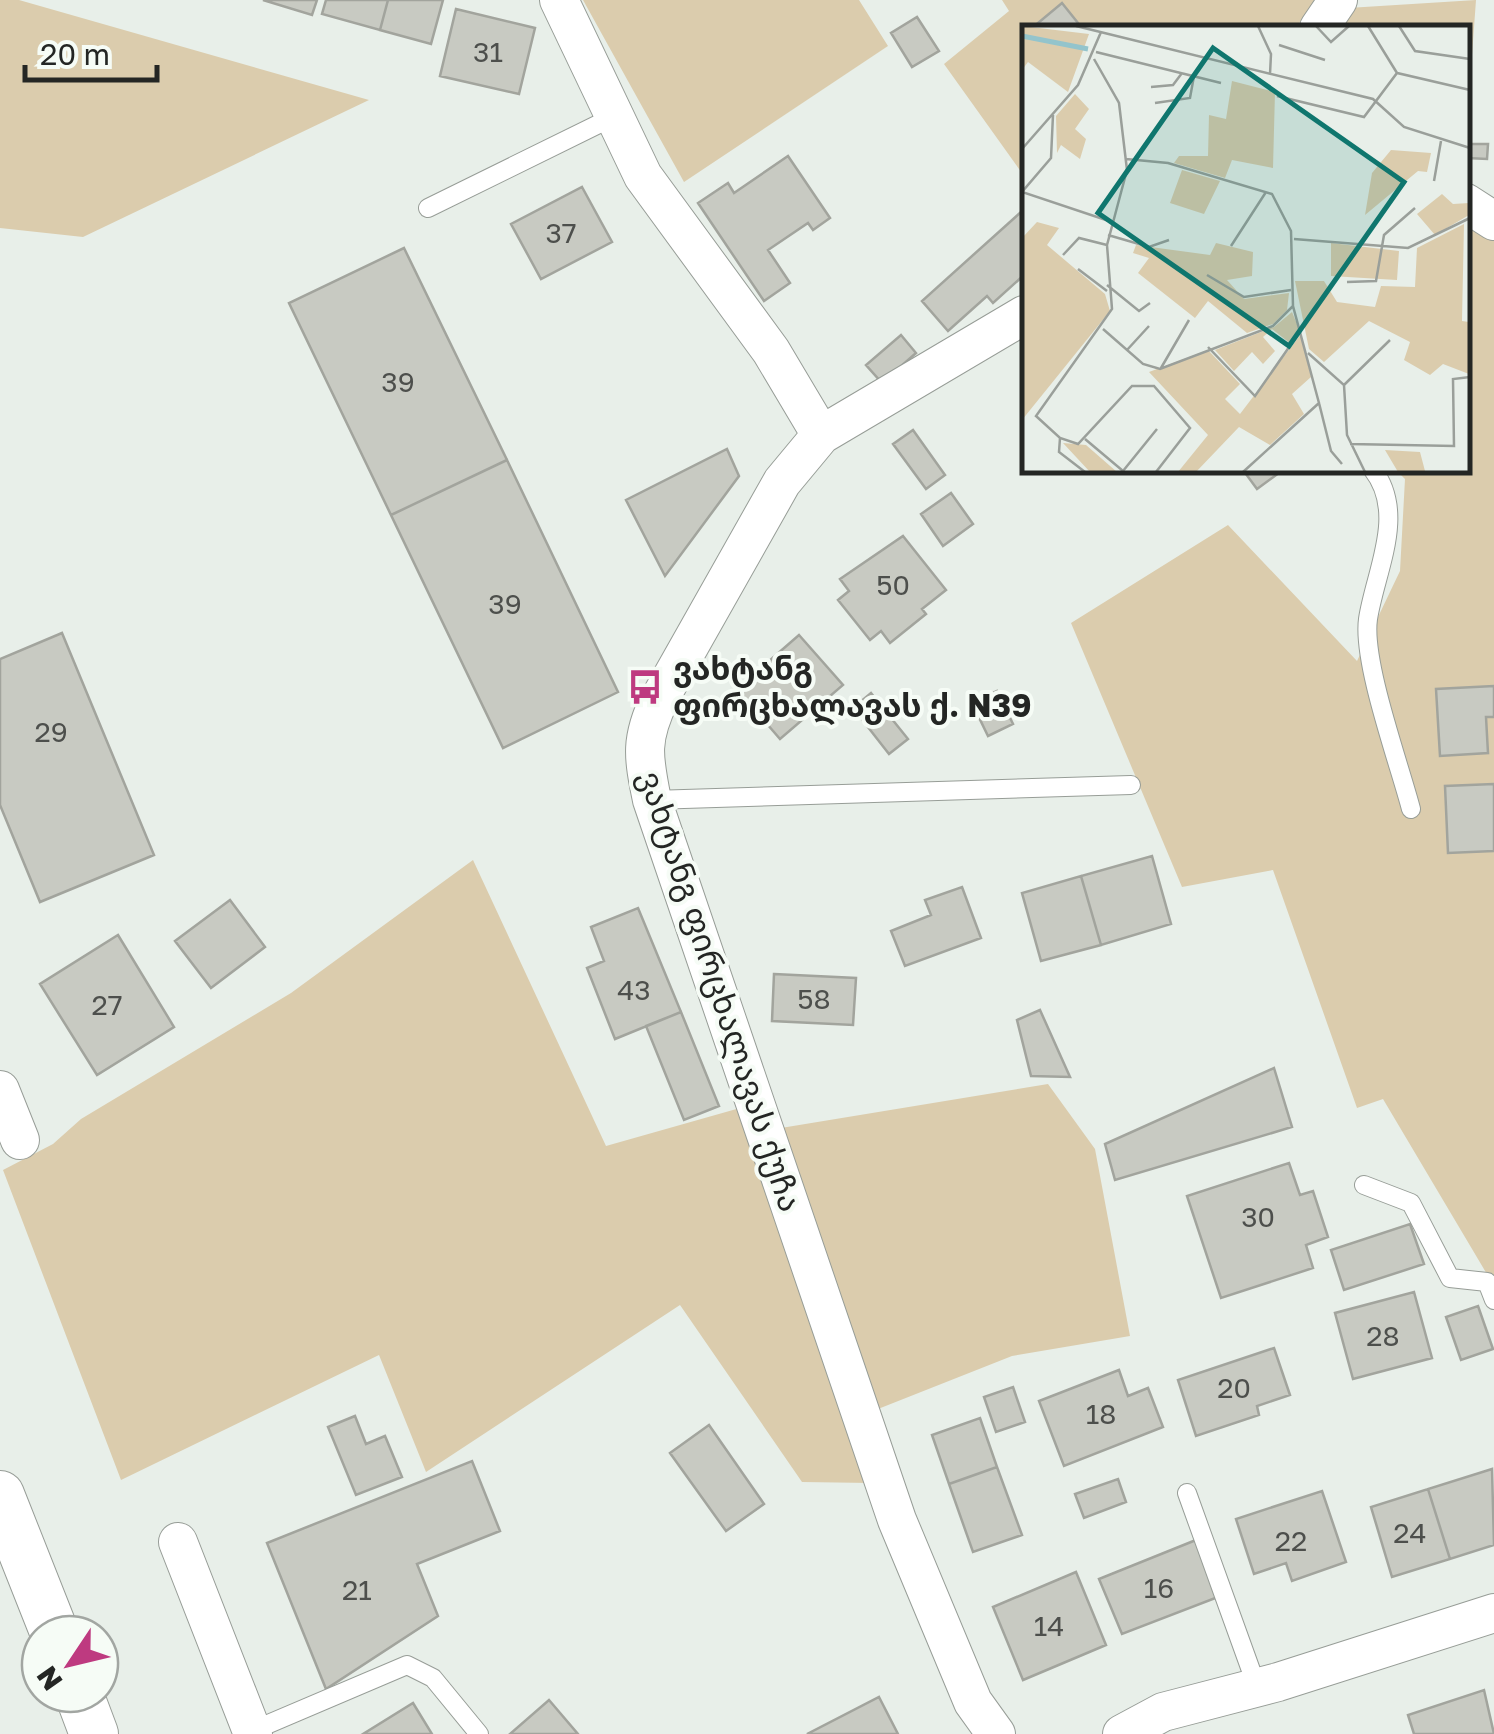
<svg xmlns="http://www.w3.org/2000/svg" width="1494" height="1734" font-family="'Golos Text','Noto Sans Georgian',sans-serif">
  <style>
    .green { fill: #dbccad }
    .building { fill: #c8cac2; stroke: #a2a49d; stroke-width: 2.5 }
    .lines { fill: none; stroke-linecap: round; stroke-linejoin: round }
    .service-casing { stroke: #979d97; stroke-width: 20 }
    .minor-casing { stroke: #979d97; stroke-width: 40 }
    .tertiary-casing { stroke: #979d97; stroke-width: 50 }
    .service { stroke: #fff; stroke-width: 18 }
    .minor { stroke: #fff; stroke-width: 38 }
    .tertiary { stroke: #fff; stroke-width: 48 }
    .labels { text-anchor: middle; stroke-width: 8; stroke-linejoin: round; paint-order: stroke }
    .number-label { font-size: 28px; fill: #4d4f4c }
    .poi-label { font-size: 32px; font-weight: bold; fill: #242624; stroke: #f6fcf6; text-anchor: start }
    .street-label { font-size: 32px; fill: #242624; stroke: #f6fcf6 }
    .inset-river { fill: none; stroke: #93c4cc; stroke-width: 5 }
    .inset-road { fill: none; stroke: #9a9f9a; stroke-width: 2.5 }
    .view { fill: #0f766e; fill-opacity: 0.15; stroke: #0f766e; stroke-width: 5 }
    .inset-edge { fill: none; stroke: #242624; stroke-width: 5 }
  </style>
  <rect width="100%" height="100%" fill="#e8efe9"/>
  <path class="green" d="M0,0H19L369,100L83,237L0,228Z
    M583,0H859L888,46L684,182Z
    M1002,0H1318L1296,27L1024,28V176L944,64L1009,11Z
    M1476,0L1467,123L1466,28H1336L1348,8Z
    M1467,216L1494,233V1286L1383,1099L1357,1108L1273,870L1182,887L1071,623L1228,525L1357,661L1400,571L1405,479L1396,470H1466Z
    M473,860L606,1146L740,1108L872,1483L802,1482L680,1305L426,1472L379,1355L121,1480L3,1170L53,1144L81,1119L291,993Z
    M1048,1084L1095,1149L1130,1336L1012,1356L878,1409L781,1128Z"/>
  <path class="building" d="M263,0H317L312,15Z
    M326,0H388L380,30L322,14Z
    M388,0H443L431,44L380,30Z
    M1062,3L1082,28H1032Z
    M456,9L535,28L519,94L440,76Z
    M917,17L939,51L912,67L891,33Z
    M1467,144H1488L1487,159L1467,158Z
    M788,156L830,218L813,230L808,223L768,250L790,283L764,301L698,203L728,183L734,193Z
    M582,187L612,242L541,279L511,224Z
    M1021,212L1024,275L993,303L987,296L948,331L922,301Z
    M404,248L507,460L391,515L289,303Z
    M901,335L916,353L882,383L866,365Z
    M913,430L945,475L926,489L893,444Z
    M727,449L739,476L665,576L626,500Z
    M507,460L618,692L503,748L391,515Z
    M1243,470H1283L1257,489Z
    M951,493L973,524L943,546L921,514Z
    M903,536L946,590L922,609L926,614L890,643L881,631L870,640L838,600L849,591L840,579Z
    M62,633L154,855L40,902L0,805V659Z
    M799,635L843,685L780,739L737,689Z
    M1494,686V717H1486L1488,753L1440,756L1436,689Z
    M997,691L1013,724L988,736L972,703Z
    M871,693L908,739L889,754L853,708Z
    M1494,784V851L1448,853L1445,786Z
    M1152,856L1171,924L1101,945L1081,876Z
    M1081,876L1101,945L1041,961L1022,893Z
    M962,887L981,938L905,966L891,931L931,915L925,900Z
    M230,900L265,947L211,988L175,941Z
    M638,908L681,1012L615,1039L587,968L604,961L591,927Z
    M118,935L174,1027L97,1075L40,984Z
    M774,974L856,978L853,1025L772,1021Z
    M1040,1010L1070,1077L1031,1076L1017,1020Z
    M681,1012L719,1106L684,1120L646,1026Z
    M1274,1068L1292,1127L1115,1180L1105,1144Z
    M1289,1163L1300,1195L1313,1191L1328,1237L1306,1245L1313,1268L1221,1298L1187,1196Z
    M1410,1224L1424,1264L1344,1290L1331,1250Z
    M1414,1292L1432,1358L1353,1379L1335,1313Z
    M1478,1306L1493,1349L1461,1360L1446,1317Z
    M1274,1348L1290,1395L1257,1406L1259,1415L1196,1436L1178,1380Z
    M1119,1370L1128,1396L1148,1388L1163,1427L1064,1466L1039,1401Z
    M1013,1387L1025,1422L996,1432L984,1397Z
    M355,1416L366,1444L385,1436L402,1477L356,1495L328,1427Z
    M980,1418L997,1467L949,1484L932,1435Z
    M709,1425L764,1504L726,1531L670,1453Z
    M472,1461L500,1531L417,1564L438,1616L326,1689L267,1543Z
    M997,1467L1022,1535L973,1552L949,1484Z
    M1492,1469L1494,1545L1450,1559L1428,1489Z
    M1118,1479L1126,1502L1084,1518L1075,1494Z
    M1428,1489L1450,1559L1392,1577L1371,1507Z
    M1322,1491L1346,1562L1292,1581L1286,1563L1254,1574L1236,1519Z
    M1196,1540L1218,1597L1122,1634L1099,1579Z
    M1076,1572L1106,1645L1023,1680L993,1607Z
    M1484,1690L1494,1734H1414L1408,1715Z
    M879,1697L898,1734H807Z
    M549,1700L578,1734H510Z
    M413,1703L432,1734H363Z"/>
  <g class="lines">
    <defs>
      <path id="service" d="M428,208L615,116
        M1373,470C1407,514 1375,572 1368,619C1362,662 1399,763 1411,809
        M652,800L1131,785
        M1364,1185L1411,1203L1450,1278L1487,1282L1494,1300
        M1187,1493L1257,1687
        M252,1731L407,1665L433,1678L479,1734"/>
      <path id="minor" d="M559,0L643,176L771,351L821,435
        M1319,28L1338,0
        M1466,203L1494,221
        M0,1090L20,1140
        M178,1542L253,1734
        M996,1734L973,1702L897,1520L652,800C643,756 640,739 660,698L782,482L821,435L1024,315
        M1122,1734L1163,1712L1278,1682L1494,1613"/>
      <path id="tertiary" d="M0,1495L55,1634
        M79,1694L94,1734"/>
    </defs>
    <use href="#service" class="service-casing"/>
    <use href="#minor" class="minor-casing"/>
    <use href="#tertiary" class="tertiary-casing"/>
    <use href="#service" class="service"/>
    <use href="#minor" class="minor"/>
    <use href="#tertiary" class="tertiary"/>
  </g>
  <defs>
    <symbol id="bus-bare" viewBox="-9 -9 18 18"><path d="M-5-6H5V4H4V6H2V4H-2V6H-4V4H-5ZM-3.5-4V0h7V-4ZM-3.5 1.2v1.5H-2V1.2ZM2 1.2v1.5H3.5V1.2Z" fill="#be3a80" stroke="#f6fcf6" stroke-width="2.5" paint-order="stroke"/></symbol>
  </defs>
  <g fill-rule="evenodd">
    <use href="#bus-bare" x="620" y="662" width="50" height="50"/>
  </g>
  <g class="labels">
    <g class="number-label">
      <text x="488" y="62">31</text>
      <text x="561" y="243">37</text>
      <text x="398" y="392">39</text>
      <text x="893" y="595">50</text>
      <text x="505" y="614">39</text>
      <text x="51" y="742">29</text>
      <text x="634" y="1000">43</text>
      <text x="814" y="1009">58</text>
      <text x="107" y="1015">27</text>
      <text x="1258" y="1227">30</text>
      <text x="1383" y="1346">28</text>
      <text x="1234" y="1398">20</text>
      <text x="1101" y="1424">18</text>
      <text x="1410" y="1543">24</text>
      <text x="1291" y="1551">22</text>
      <text x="1159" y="1598">16</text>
      <text x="357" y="1600">21</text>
      <text x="1049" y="1636">14</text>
    </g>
    <g class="poi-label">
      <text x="673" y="680">ვახტანგ<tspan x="673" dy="37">ფირცხალავას ქ. N39</tspan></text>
    </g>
    <g class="street-label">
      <text transform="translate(720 991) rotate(72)" y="11">ვახტანგ ფირცხალავას ქუჩა</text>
    </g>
  </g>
  <g transform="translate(1022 25)">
    <rect width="448" height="448" fill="#e8efe9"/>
    <path d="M0,1L67,9L46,67L6,37L0,45ZM210,56L253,67L251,143L210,135L203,153L152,138L157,131H186L187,90L204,94ZM53,69L67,84L53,104L64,114L58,134L39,120L35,128L34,91ZM369,125L409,128L405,147L396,146L343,190L350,148ZM160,145L198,156L182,189L148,178ZM420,169L431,179L447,178V190L413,210L395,189ZM15,197L37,203L25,220L83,269L88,286L0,395V213ZM442,199L440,296L447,297V349L421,339L408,350L382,335L388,317L347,296L302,337L287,324L273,256H302L315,277L353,282L359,261L393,262L395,223ZM194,218L231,227L230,251L205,255L222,274L267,268L265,285L251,299L225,308L186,276L173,293L116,248L127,233L111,228L114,220L188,230ZM309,218L377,226L375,255L309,251ZM270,287L277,304L269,319L250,304L241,312L253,326L241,339L230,327L212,346L193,325L252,302ZM279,309L289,352L270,369L282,389L248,420L217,402L174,447H156L186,410L127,347L186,325L218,359L203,374L218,389ZM41,418L64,420L95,447H68ZM363,425L398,427L403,446L376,447Z" fill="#dbccad"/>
    <path class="inset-river" d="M0,11L66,24"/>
    <path class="inset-road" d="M54,1L351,74L382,102L448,123M236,1L249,29L248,49M294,1L309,17L327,1M346,1L375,48M377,1L393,26L448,34M257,20L303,35M74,27L199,58M72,34L97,78L105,145L85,220L90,284L14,391L38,413L56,419L110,361H132L168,403L134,447M129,62L151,60L160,48M255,71L342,92L375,48L448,65M133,78L168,73L172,51M31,90L29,133L0,167L90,197M0,124L56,60L79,7M104,134L146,138L250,169L269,206L271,281L297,378L221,447M412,156L419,116M86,210L127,222L147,215M272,214L386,223L448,193M209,221L244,167M41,230L57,213L85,220M56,244L85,266M185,250L222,272L269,265M325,257L354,256L362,210L393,183M85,260L117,286L128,278M81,304L121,339L138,344L251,301L271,281M186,322L233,371L279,305M105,325L127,301M286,328L322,360L325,410L343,447M139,343L167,295M322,360L368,315M297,378L309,426L320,439M38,413L37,427L63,447M63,414L101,446L135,404M328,419L432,421L431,354L448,352"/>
    <path class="view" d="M191,23L382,157L267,321L76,188Z"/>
    <rect width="448" height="448" class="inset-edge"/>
  </g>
  <g transform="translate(70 1664) rotate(235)"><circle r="48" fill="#f6fcf6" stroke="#a2a6a2" stroke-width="2.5"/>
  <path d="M0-8L18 38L0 25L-18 38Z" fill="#be3a80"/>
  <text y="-15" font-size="28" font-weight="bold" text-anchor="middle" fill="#242624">N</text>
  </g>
  <path d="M25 65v15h132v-15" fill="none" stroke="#242624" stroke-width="5"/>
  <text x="40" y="65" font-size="30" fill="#242624" stroke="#f6fcf6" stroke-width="8" paint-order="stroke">20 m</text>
</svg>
